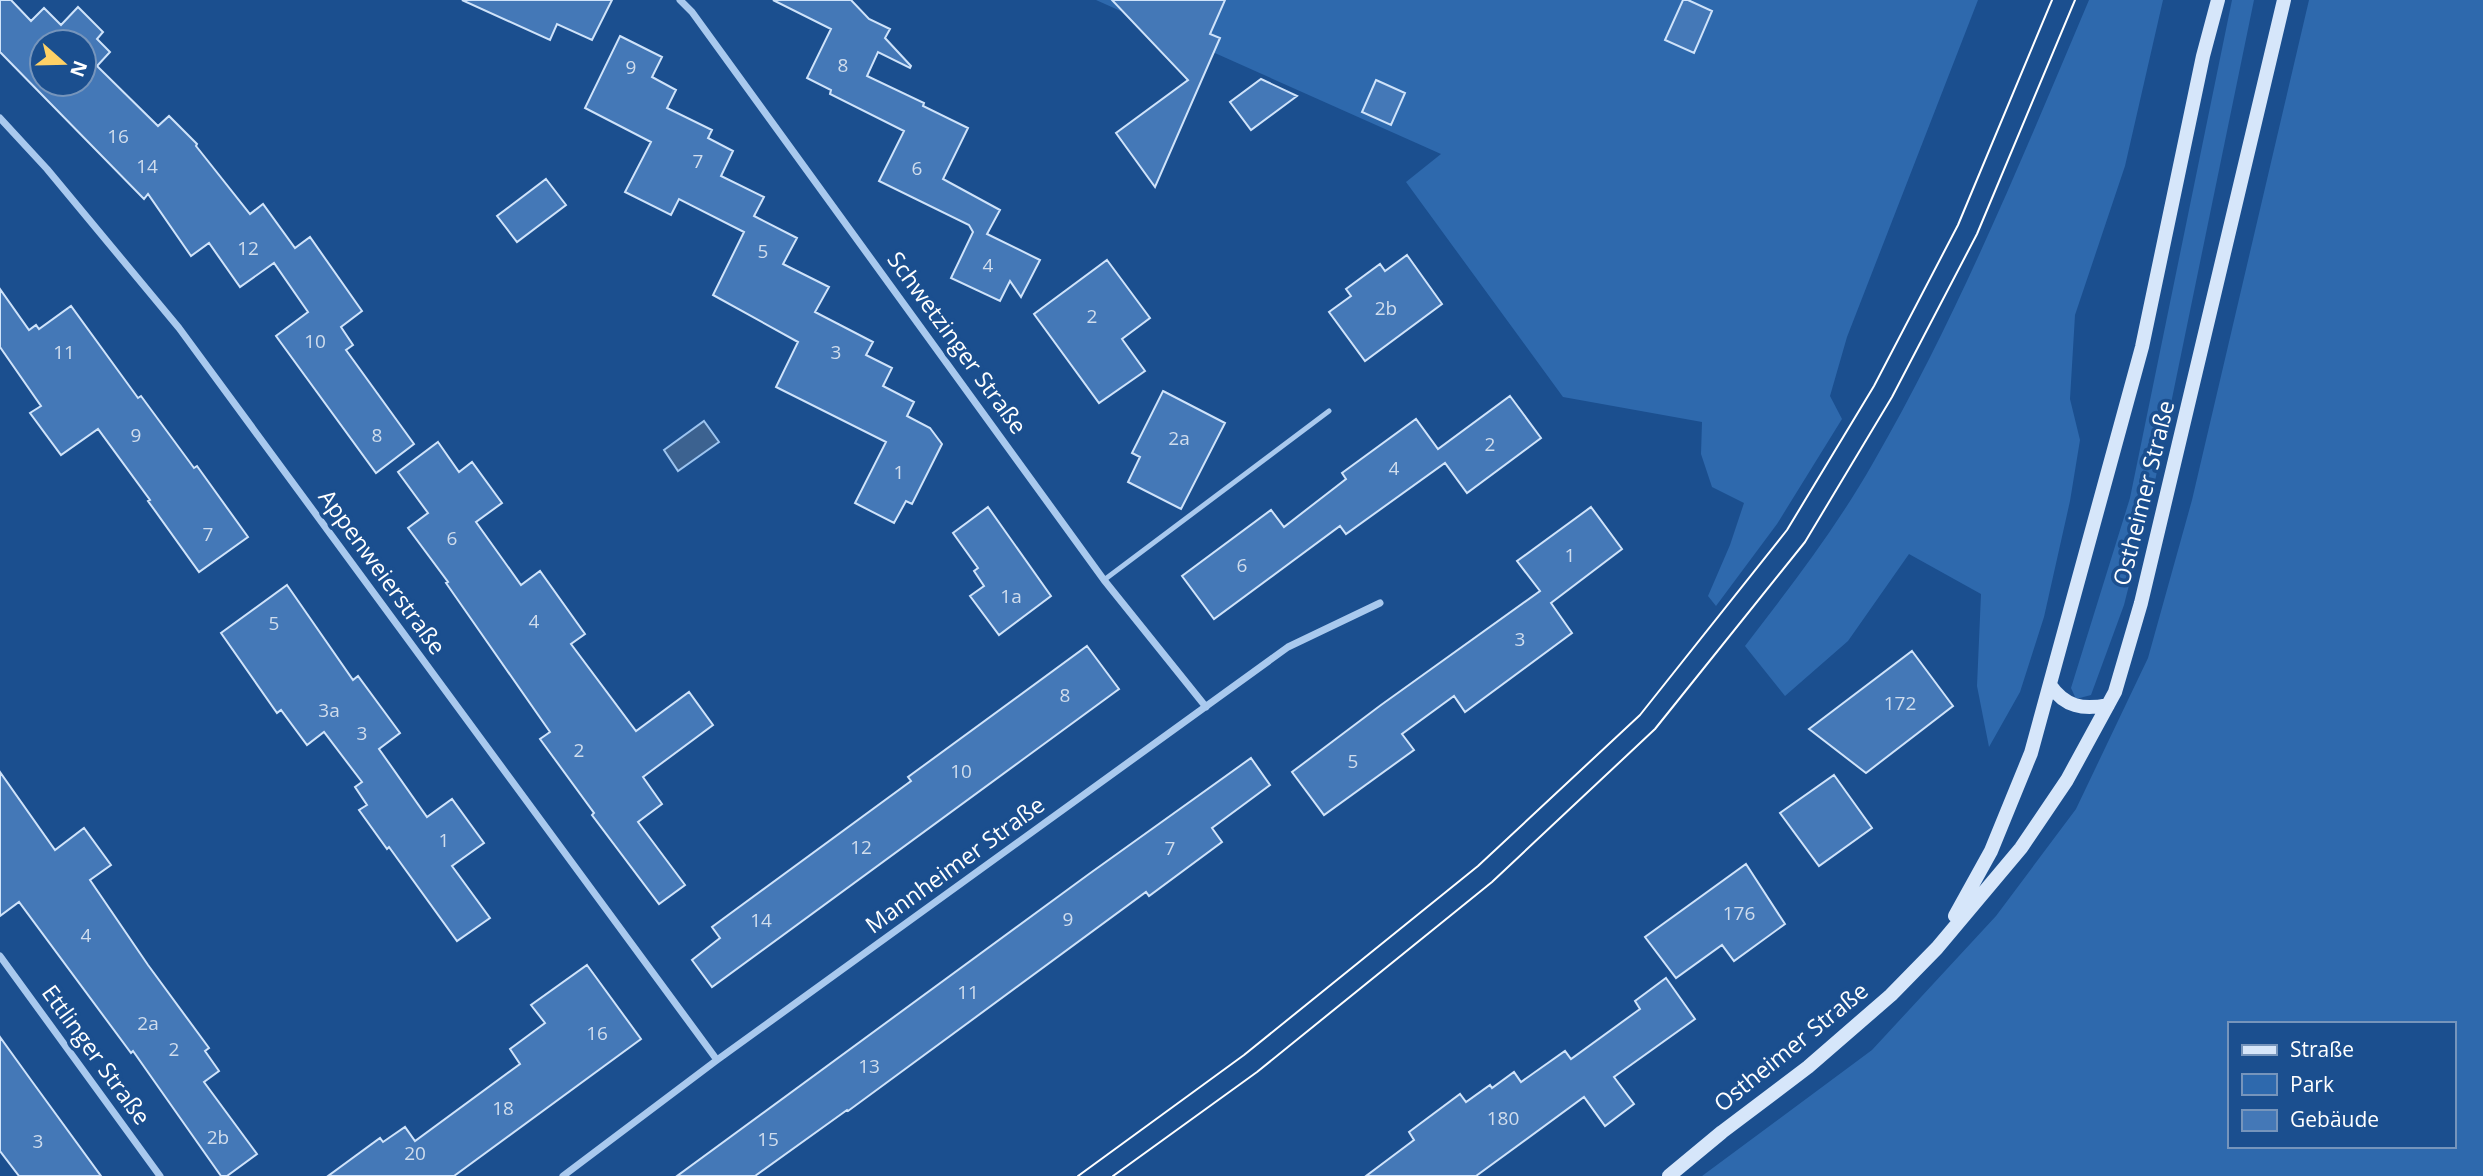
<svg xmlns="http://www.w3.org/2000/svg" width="2483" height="1176" font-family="'Open Sans',sans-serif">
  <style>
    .green { fill: #2e69ad; fill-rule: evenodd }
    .water { fill: #3c6290; stroke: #9cc4f0; stroke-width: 2 }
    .building { fill: #4478b7; stroke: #cfe3fa; stroke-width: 2; fill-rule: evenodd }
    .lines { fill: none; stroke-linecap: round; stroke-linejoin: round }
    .service { stroke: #a9c9ee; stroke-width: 5 }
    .minor { stroke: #a9c9ee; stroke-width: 7 }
    .secondary { stroke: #d6e6fa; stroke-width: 14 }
    .tram { stroke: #fff; stroke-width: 2 }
    .labels { text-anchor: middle; stroke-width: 7; stroke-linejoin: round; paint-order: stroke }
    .number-label { font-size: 19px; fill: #d0dded }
    .street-label { font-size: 23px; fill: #fff; stroke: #1b4f8f }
  </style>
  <rect width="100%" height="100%" fill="#1b4f8f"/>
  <path class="green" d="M1096,0H1978L1847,337L1830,396L1842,419L1777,524L1716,606L1708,596L1730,545L1744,503L1712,487L1701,454L1702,422L1563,397L1406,182L1441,154Z
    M2089,0H2163L2125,166L2075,315L2070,399L2080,440L2070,501L2044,617L2020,692L1989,747L1977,686L1981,594L1909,554L1848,641L1785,696L1745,646C1791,586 1836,528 1873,463C1958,316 2023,156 2089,0Z
    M2232,0H2254L2154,486L2124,605L2091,695L2076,699L2071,688L2130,498Z
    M2309,0H2483V1176H1702L1872,1050L1996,916L2076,809L2148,658L2192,500ZM2229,1024H2453V1146H2229Z"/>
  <path class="water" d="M704,421L719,442L678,471L664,450Z"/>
  <path class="building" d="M0,0H11L31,21L44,8L61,25L78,7L103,32L97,39L110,52L97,66L158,126L169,116L197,144L196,146L250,214L263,204L295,248L310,237L362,311L341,327L353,345L346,350L414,444L376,473L276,336L308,312L274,263L240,287L209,243L191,256L148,194L144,199L0,52ZM42,42H84V84H42Z
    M462,0H612L592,40L557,24L550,40Z
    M773,0H851L869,19L890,29L885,38L911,66L910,68L878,52L867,76L924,103L923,106L968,128L943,179L1000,210L987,234L1040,260L1021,297L1010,281L1000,301L951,278L973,232L969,225L879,181L904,131L830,94L831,90L807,78L831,29Z
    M1112,0H1225L1210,34L1220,38L1155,187L1116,133L1188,80Z
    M1683,0H1688L1712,11L1694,53L1665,40Z
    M620,36L662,57L652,77L676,90L667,108L712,130L708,138L733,151L721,176L764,197L754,216L797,238L783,264L829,287L815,312L873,342L866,355L892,368L883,386L914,402L907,416L930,428L942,444L912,504L906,501L894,523L855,503L886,442L776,387L798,342L713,295L744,232L679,199L671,215L625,192L651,142L585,108Z
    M1261,79L1297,96L1251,130L1230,102Z
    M1376,80L1405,93L1391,125L1362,112Z
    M546,179L566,205L517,242L497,216Z
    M1407,255L1442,304L1365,361L1329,312L1351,296L1346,289L1380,264L1385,271Z
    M1107,260L1150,318L1122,339L1145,371L1099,403L1034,314Z
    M0,289L29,330L36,325L39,329L71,306L138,398L141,396L194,468L197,466L248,537L199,572L148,501L150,500L98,429L61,455L30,413L41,406L0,347Z
    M1163,391L1225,423L1181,509L1128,482L1140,457L1132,453Z
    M1510,396L1541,438L1467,493L1445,463L1346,534L1340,526L1214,619L1182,576L1271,510L1284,527L1346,479L1342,473L1416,419L1438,449Z
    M438,442L459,472L472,462L502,503L476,522L521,585L540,571L585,634L571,644L636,731L689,692L713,725L643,777L662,804L638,822L685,885L659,904L592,815L594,813L540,739L550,732L446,583L448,582L408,528L428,513L398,472Z
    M988,507L1051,596L999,635L970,596L984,586L974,571L978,568L953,533Z
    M1591,507L1622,549L1551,603L1572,633L1465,712L1454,696L1402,734L1414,750L1324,815L1292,772L1381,705L1540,591L1517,561Z
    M287,585L353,680L358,676L400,733L379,749L427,817L452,799L484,843L452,866L490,918L457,941L389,847L387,849L359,810L367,805L355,787L362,782L324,732L307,745L281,710L277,713L221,633Z
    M1087,646L1119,689L712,987L692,960L720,938L712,927L911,781L908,777Z
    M1912,651L1953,706L1866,773L1809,729Z
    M1251,758L1270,785L1212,828L1222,842L1149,896L1146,892L848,1111L847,1110L755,1176H677L1089,874Z
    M0,772L55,850L84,828L111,865L90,880L148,965L209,1048L205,1051L219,1071L204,1082L257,1154L227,1176H221L133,1051L131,1053L19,902L0,916Z
    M1834,775L1872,828L1819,866L1780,813Z
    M1746,864L1785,924L1734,961L1722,945L1676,978L1645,937Z
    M587,965L641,1039L454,1176H328L380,1138L383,1142L405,1127L415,1141L520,1064L510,1049L545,1023L531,1005Z
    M1666,978L1695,1019L1614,1077L1634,1104L1605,1126L1584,1097L1476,1176H1366L1414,1140L1409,1132L1460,1094L1466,1102L1490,1085L1492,1088L1514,1072L1521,1082L1565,1051L1571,1059L1640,1009L1635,1001Z
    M0,1037L31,1080L101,1176H19L0,1151Z"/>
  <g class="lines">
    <path class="service" d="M1104,580L1329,411"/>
    <path class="minor" d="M680,0L692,12L1104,580L1206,707
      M0,118L47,169L179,328L717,1060
      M0,956L160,1176
      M563,1176L717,1060L1288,647L1380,603"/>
    <path class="secondary" d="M2050,685C2065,707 2083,710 2108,705
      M1955,916L1991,851L2031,753L2142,347L2203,56L2218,0
      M1669,1176L1722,1132L1808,1067L1891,995L1937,948L2021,848L2067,780L2115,692L2141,603L2284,0"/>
    <path class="tram" d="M1078,1176L1244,1055L1478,866L1640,715L1787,530L1874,386L1958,225L2052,0
      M1113,1176L1257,1072L1492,882L1655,729L1805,542L1892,397L1977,234L2075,0"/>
  </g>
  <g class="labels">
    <g class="number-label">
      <text x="843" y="72">8</text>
      <text x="631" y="74">9</text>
      <text x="118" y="143">16</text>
      <text x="698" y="168">7</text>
      <text x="147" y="173">14</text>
      <text x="917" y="175">6</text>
      <text x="248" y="255">12</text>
      <text x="763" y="258">5</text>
      <text x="988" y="272">4</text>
      <text x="1386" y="315">2b</text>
      <text x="1092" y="323">2</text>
      <text x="315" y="348">10</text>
      <text x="64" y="359">11</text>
      <text x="836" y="359">3</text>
      <text x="136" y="442">9</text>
      <text x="377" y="442">8</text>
      <text x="1179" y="445">2a</text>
      <text x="1490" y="451">2</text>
      <text x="1394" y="475">4</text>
      <text x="899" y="479">1</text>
      <text x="208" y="541">7</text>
      <text x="452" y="545">6</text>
      <text x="1570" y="562">1</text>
      <text x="1242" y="572">6</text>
      <text x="1011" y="603">1a</text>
      <text x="534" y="628">4</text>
      <text x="274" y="630">5</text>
      <text x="1520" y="646">3</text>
      <text x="1065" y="702">8</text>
      <text x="1900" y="710">172</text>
      <text x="329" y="717">3a</text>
      <text x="362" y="740">3</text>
      <text x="579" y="757">2</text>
      <text x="1353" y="768">5</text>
      <text x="961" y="778">10</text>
      <text x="444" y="847">1</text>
      <text x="861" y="854">12</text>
      <text x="1170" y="855">7</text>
      <text x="1739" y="920">176</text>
      <text x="1068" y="926">9</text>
      <text x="761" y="927">14</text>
      <text x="86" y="942">4</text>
      <text x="968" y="999">11</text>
      <text x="148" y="1030">2a</text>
      <text x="597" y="1040">16</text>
      <text x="174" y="1056">2</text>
      <text x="869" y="1073">13</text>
      <text x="503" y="1115">18</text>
      <text x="1503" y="1125">180</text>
      <text x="218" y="1144">2b</text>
      <text x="768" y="1146">15</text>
      <text x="38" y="1148">3</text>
      <text x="415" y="1160">20</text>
    </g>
    <g class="street-label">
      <text transform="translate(957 343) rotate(54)" y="8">Schwetzinger Straße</text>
      <text transform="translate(2144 493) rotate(-76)" y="8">Ostheimer Straße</text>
      <text transform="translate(382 572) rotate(54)" y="8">Appenweierstraße</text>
      <text transform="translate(955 865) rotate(-36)" y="8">Mannheimer Straße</text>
      <text transform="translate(1791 1047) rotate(-39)" y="8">Ostheimer Straße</text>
      <text transform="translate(96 1055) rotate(54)" y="8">Ettlinger Straße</text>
    </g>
  </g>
  <rect x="2228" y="1022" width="228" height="126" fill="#1b4f8f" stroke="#7695bc" stroke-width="2"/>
  <rect x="2242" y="1045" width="35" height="10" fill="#d6e6fa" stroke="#7695bc" stroke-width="2"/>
  <text x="2290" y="1057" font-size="21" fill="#ffffff">Straße</text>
  <rect x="2242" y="1074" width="35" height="21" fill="#2e69ad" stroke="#7695bc" stroke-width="2"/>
  <text x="2290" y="1092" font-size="21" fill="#ffffff">Park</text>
  <rect x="2242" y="1110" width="35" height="21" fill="#4478b7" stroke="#7695bc" stroke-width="2"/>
  <text x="2290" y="1127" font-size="21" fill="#ffffff">Gebäude</text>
  <g transform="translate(63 63) rotate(110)"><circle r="33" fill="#1b4f8f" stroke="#7695bc" stroke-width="2"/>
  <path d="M0-5L12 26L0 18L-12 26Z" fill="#ffd166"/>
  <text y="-10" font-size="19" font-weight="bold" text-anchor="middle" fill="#ffffff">N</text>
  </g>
</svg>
